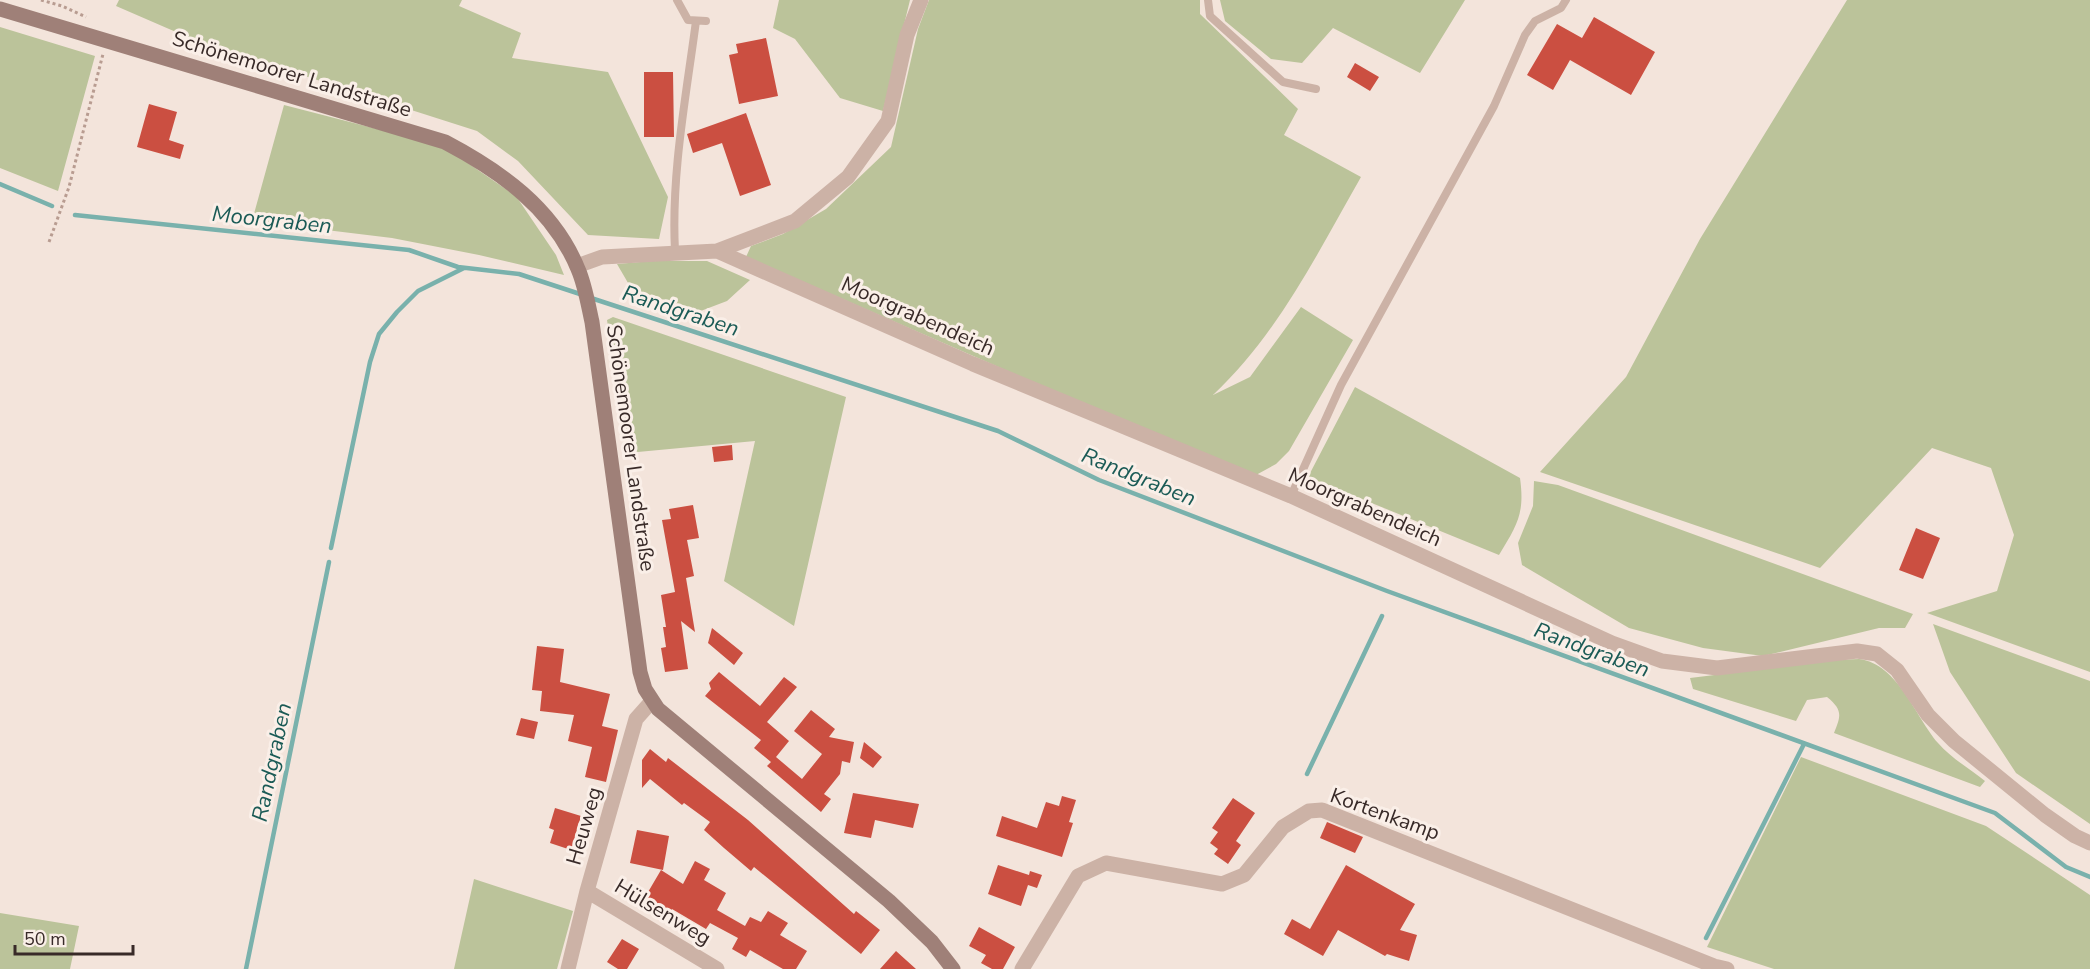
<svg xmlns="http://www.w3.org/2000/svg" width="2090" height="969" font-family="'Nunito Sans',sans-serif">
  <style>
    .green { fill: #bbc39a }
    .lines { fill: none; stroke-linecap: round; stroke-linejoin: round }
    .stream { stroke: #79b1ac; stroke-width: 4.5 }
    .building { fill: #cb4f41 }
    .path { stroke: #b89c91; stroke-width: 3; stroke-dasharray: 3 3; stroke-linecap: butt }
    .lane { stroke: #ccb2a6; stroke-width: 8 }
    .street { stroke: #ccb2a6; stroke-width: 15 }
    .secondary { stroke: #9f8078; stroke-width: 15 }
    .labels { text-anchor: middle; stroke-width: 6; stroke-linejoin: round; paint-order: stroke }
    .street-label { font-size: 21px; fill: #382a28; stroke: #faefe8 }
    .water-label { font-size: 22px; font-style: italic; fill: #1b5b56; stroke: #faefe8 }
  </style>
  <rect width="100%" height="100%" fill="#f3e4db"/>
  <path class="green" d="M119,0H462L459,6L521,33L512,58L608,72L668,197L659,239L588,235L518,161L477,131L236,54L229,55L116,6Z
    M779,0H910L883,111L840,98L795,39L773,28Z
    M929,0H1200V14L1298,109L1284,135L1361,177C1317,254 1278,334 1213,395L1250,377L1301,307L1353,340L1289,451L1276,464L1256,475L1223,465L746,257L751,246L783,234L826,209L891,147L918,29Z
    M1220,0H1465L1420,73L1333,28L1302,63L1271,59L1225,21Z
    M1847,0H2090V672L1927,613L1997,591L2014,535L1991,468L1932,448L1820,568L1540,472L1626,377L1700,239Z
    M0,27L95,56L58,191L0,168Z
    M284,105L443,146L516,196L556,255L564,275L479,255L392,238L252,221Z
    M652,261H707L750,280L727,301L698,312L631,288L617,264Z
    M613,317L846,397L794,626L724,581L755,441L627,453L607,320Z
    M1355,387L1520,478C1525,514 1517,525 1499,555L1308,477Z
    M1534,481L1558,485L1913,614L1905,628H1879L1763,656L1703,648L1629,628L1522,565L1518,543L1533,506Z
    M1933,624L2090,681V824L2016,773L1950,672Z
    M1859,659C1898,664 1915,716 1938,743C1951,758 1970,769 1985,781L1980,787L1834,733C1841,716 1843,710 1827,697L1807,700L1796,721L1693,689L1690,678L1836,660Z
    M1801,757L1986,826L2090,895V969H1774L1707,947Z
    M474,879L573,911L557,969H454Z
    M0,913L79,926L70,969H0Z"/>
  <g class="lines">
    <path class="stream" d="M0,184L52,206
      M75,215L409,250L458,267L519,274L583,295
      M591,298L998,431L1099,480L1387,591L1995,813L2066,867L2090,877
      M331,548L370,362L379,334L397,312L418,291L464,268
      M1307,774L1382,616
      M1706,938L1804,744
      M246,969L329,562"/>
  </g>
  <path class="building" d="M1594,17L1655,52L1631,95L1570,60L1553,90L1527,75L1557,24L1582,38Z
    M766,38L778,96L739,104L729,55L738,53L736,44Z
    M1355,63L1379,77L1370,91L1347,77Z
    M644,72H673L674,137H644Z
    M149,104L177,112L169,140L184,145L180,159L137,147Z
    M746,113L771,185L740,196L722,143L693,153L687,134Z
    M732,445L733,460L714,462L712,447Z
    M693,505L699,538L687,540L694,576L686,578L695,632L681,621L688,669L665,672L661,648L666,647L663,627H666L661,595L675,592L662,520L671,519L669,509Z
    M1916,528L1940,538L1923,579L1899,570Z
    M712,628L743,653L734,665L708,643Z
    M537,646L564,649L560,682L610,694L602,726L618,730L606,782L585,777L592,747L568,741L574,715L540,711L542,691L532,690Z
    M719,672L760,706L784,677L797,687L767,722L789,741L776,757L802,779L822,754L794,731L811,710L835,729L829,737L854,742L850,763L842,761L840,774L824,794L831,799L821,812L767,766L771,762L754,748L761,740L705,696L711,689L709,683Z
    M521,718L538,722L534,739L516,735Z
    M864,742L882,757L873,768L860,758Z
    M650,749L666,762L668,758L748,820L854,914L856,911L880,930L861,954L754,867L751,871L724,848L704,830L710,822L684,803L682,805L650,779L642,788V760Z
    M853,793L919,804L913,828L875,820L871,838L844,833Z
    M1062,796L1076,800L1069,822L1073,823L1062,857L996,836L1002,816L1037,828L1046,802L1059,806Z
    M1233,798L1255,813L1236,841L1241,845L1228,864L1214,854L1218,849L1210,843L1218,832L1212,828Z
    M555,808L581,816L571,850L550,843L554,830L549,828Z
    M1327,822L1363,837L1355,853L1320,838Z
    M637,830L669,836L663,870L630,863Z
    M695,861L710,869L704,880L726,893L717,910L745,926L750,917L761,922L768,911L788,923L780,935L807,951L796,969H783L750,950L746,957L732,949L738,938L710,923L706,929L672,909L666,919L641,904L661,870L683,884Z
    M998,865L1029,875L1030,871L1042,875L1037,888L1028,885L1021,906L988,894Z
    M1346,865L1415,904L1400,930L1417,935L1409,961L1387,954L1385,956L1338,930L1323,956L1284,934L1292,919L1310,929Z
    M979,927L1015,947L1003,969H992L981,963L986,955L969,946Z
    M622,939L639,949L627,969H618L607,962Z
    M896,951L916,969H880Z"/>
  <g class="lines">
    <path class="path" d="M41,0L62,6L86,17
      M49,242L69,187L103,54"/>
    <path class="lane" d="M677,0L688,20L706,21
      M1208,0L1210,16L1283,82L1316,89
      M675,251C671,174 686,97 696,21
      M1291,496L1341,385L1494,106L1525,35L1535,21L1561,8L1566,0"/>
    <path class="street" d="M717,251L795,221L848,177L888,121L907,35L921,0
      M577,266L602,257L717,251L973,364L1291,496L1612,643L1662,661L1717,668L1857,651L1877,654L1897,670L1928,715L1954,741L2045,815L2075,836L2090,843
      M587,891L717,969
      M568,969L587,891L636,719L652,701
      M1022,969L1078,876L1106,863L1222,884L1244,875L1283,827L1309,811L1322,810L1714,966L1727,969"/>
    <path class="secondary" d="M0,9L445,142C500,171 553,208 578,269C585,285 588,304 592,322L640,672L645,689L658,709L889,901L932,942L953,969"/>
  </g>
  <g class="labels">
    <g class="street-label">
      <text transform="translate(292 74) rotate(17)" y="7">Schönemoorer Landstraße</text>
      <text transform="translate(918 316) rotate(24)" y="7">Moorgrabendeich</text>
      <text transform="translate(631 448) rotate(82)" y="7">Schönemoorer Landstraße</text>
      <text transform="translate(1365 507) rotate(24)" y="7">Moorgrabendeich</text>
      <text transform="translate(1385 814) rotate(20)" y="7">Kortenkamp</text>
      <text transform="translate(584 826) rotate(-74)" y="7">Heuweg</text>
      <text transform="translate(663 912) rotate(31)" y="7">Hülsenweg</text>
    </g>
    <g class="water-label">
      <text transform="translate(272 219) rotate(6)" y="8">Moorgraben</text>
      <text transform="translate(681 310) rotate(18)" y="8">Randgraben</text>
      <text transform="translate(1139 476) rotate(22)" y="8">Randgraben</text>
      <text transform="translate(1592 649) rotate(20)" y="8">Randgraben</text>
      <text transform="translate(271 762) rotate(-78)" y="8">Randgraben</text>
    </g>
  </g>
  <path d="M15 945v9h118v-9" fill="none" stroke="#382a28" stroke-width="3"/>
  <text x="24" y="945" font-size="18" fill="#382a28" stroke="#faefe8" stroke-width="4.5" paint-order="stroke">50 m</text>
</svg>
